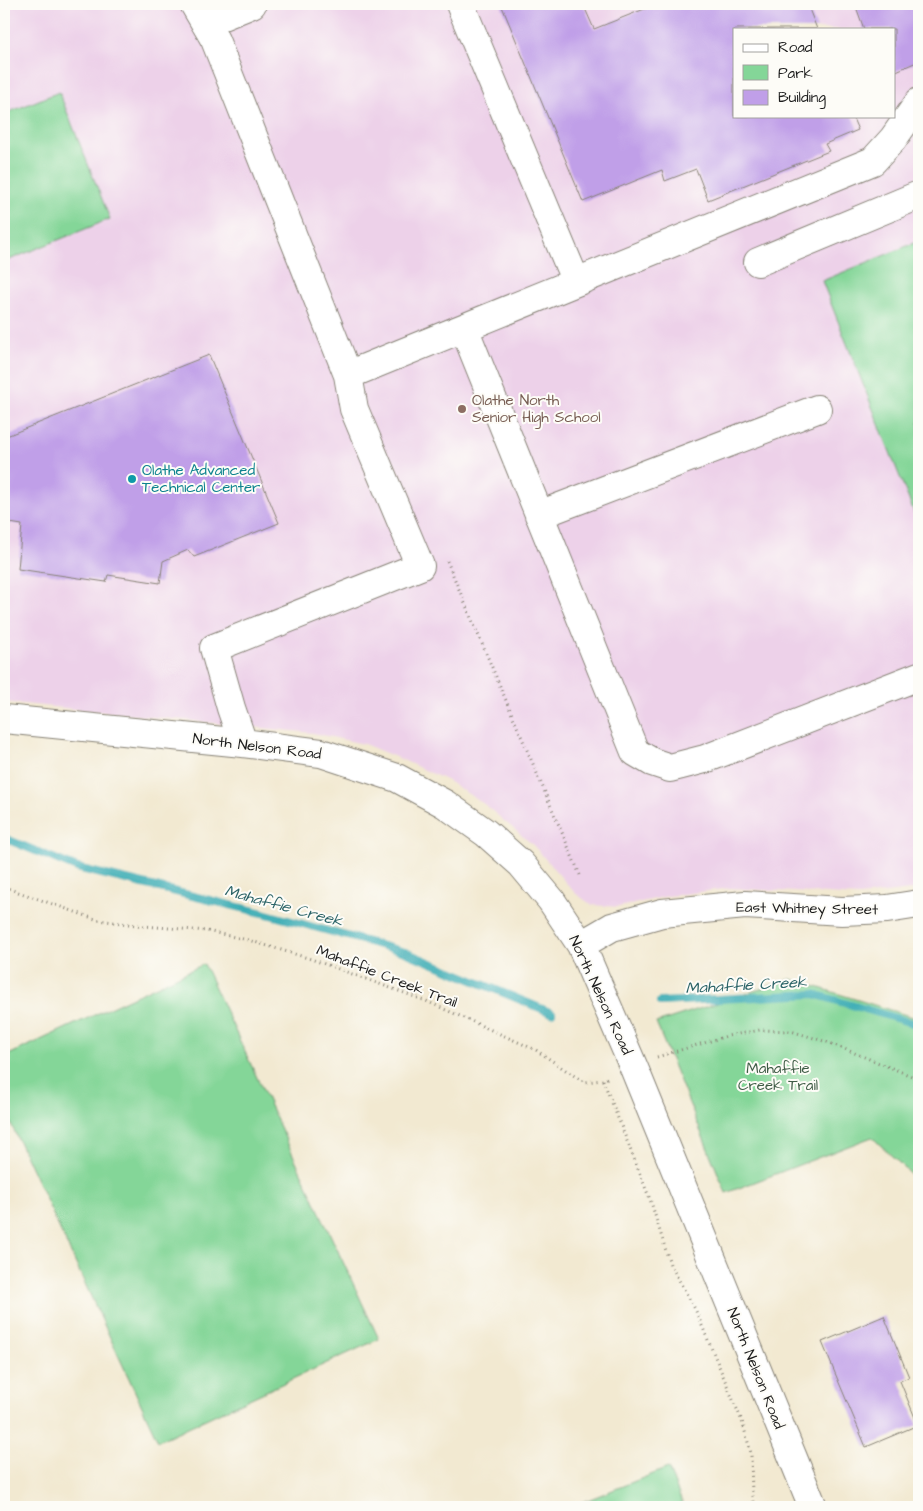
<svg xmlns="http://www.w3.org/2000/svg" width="923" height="1511" font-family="'Architects Daughter',sans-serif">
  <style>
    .built { fill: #edd1e9; fill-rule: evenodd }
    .green { fill: #84d698; stroke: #50795a }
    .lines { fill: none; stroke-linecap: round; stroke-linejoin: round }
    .stream { stroke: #3bacb4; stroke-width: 8 }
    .building { fill: #c09fe8 }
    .minor-casing { stroke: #878276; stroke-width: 30 }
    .path { stroke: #878276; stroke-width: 3; stroke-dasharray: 1 4; stroke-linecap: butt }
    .minor { stroke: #fff; stroke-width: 28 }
    .education-dot { fill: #8d6e63; stroke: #fdfcf7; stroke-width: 2 }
    .culture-dot { fill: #0f9aa8; stroke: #fdfcf7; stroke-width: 2 }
    .labels { text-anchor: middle; stroke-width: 4; stroke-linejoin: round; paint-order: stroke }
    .education-label { font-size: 15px; fill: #785e54; stroke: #fdfcf7; text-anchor: start }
    .culture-label { font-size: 15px; fill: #0d838f; stroke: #fdfcf7; text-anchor: start }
    .street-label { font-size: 15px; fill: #1c1c1c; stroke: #fdfcf7 }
    .park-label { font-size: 15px; fill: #405d47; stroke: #fdfcf7 }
    .water-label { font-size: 16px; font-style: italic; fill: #2c6468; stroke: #fdfcf7 }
  </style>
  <rect width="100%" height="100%" fill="#fdfcf7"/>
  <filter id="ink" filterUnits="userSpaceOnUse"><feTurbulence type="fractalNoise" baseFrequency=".02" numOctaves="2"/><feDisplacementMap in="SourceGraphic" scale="10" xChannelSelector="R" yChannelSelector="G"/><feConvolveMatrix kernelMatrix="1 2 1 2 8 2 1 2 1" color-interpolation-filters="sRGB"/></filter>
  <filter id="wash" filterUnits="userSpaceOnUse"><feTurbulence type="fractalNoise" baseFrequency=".0096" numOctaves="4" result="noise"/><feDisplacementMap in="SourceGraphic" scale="20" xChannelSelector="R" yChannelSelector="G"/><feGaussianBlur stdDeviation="1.12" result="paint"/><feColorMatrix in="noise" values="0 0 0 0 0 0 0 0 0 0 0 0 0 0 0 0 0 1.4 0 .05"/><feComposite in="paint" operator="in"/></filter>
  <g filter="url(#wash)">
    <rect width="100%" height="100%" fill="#f2e9d1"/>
    <path class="built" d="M4,4H919V889L859,896L731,888L668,896L619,907L592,905L575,893L533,845L484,804L448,781L403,760L364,744L313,733L4,702ZM734,29H894V116H734Z"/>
    <path class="green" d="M59,92L110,219L4,262V114Z
      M919,241V525L822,281Z
      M204,964L379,1339L158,1441L4,1109V1057Z
      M791,979L919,1019V1182L872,1137L726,1193L656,1023Z
      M668,1468L684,1507H570Z"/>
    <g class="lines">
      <path class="stream" d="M4,838L77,868L263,913L405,952L552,1013
        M660,1002L814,994L919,1025"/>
    </g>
    <g id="blocks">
      <path class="building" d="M501,4H583L594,29L657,4H807L817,29H734V116H852L858,130L825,144L829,151L708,200L696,169L665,181L662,170L583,202Z
        M855,4H919V61L894,72V29H864Z
        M209,355L279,523L194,557L188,550L163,561L160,583L108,575L106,582L18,569L22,525L4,522V437Z
        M884,1316L909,1377L900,1381L918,1425L866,1447L822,1342Z"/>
    </g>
  </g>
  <g filter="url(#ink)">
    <use href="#blocks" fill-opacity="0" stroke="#878276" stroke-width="1"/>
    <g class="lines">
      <defs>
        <path id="minor" d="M194,4L215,40L348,375L354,409L420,566L214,648L231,708L243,743
          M460,4L576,282
          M205,23L252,4
          M758,262L919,195
          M464,328L635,752L652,762L670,768L705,759L919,676
          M348,375L873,161L893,139L919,102
          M539,515L817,409
          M4,719L243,743L321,753L397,778L445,804L486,833L521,864L551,900L581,945L634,1068L813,1507
          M581,945L612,927L662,913L745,905L842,911L887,909L919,904"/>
      </defs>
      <use href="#minor" class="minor-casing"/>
      <path class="path" d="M447,561L580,875
        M4,887L98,920L144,926L207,931L248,940L311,959L426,1001L536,1050L576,1077L585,1082L603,1080L610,1077
        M657,1057L727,1036L760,1030L791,1031L827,1042L919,1079
        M603,1080L651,1202L670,1264L695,1309L742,1421L751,1453L752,1496L754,1507"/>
      <use href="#minor" class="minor"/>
    </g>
  </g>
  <circle class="education-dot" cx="462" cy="409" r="5"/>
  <circle class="culture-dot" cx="132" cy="479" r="5"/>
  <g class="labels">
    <g class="education-label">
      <text x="472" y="405">Olathe North<tspan x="472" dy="17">Senior High School</tspan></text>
    </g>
    <g class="culture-label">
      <text x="142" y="475">Olathe Advanced<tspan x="142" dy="17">Technical Center</tspan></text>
    </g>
    <g class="street-label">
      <text transform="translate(257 746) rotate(7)" y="5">North Nelson Road</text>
      <text transform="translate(807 908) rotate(1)" y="5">East Whitney Street</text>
      <text transform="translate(387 976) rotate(21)" y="5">Mahaffie Creek Trail</text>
      <text transform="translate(601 995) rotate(65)" y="5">North Nelson Road</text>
      <text transform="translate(756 1368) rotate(68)" y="5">North Nelson Road</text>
    </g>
    <g class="park-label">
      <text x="778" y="1073">Mahaffie<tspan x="778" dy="17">Creek Trail</tspan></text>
    </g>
    <g class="water-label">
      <text transform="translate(284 905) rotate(15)" y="6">Mahaffie Creek</text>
      <text transform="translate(746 984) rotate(-3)" y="6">Mahaffie Creek</text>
    </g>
  </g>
  <rect width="923" height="1511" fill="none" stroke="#fdfcf7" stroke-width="20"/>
  <rect x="733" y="28" width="162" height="90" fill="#fdfcf7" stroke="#a3a29f"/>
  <rect x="743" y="44" width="25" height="8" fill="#ffffff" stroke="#a3a29f"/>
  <text x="778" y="52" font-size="15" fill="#1c1c1c">Road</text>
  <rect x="743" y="65" width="25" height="15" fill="#84d698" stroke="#a3a29f"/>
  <text x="778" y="78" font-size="15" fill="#1c1c1c">Park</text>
  <rect x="743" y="90" width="25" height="15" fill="#c09fe8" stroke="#a3a29f"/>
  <text x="778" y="102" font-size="15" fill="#1c1c1c">Building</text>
</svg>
